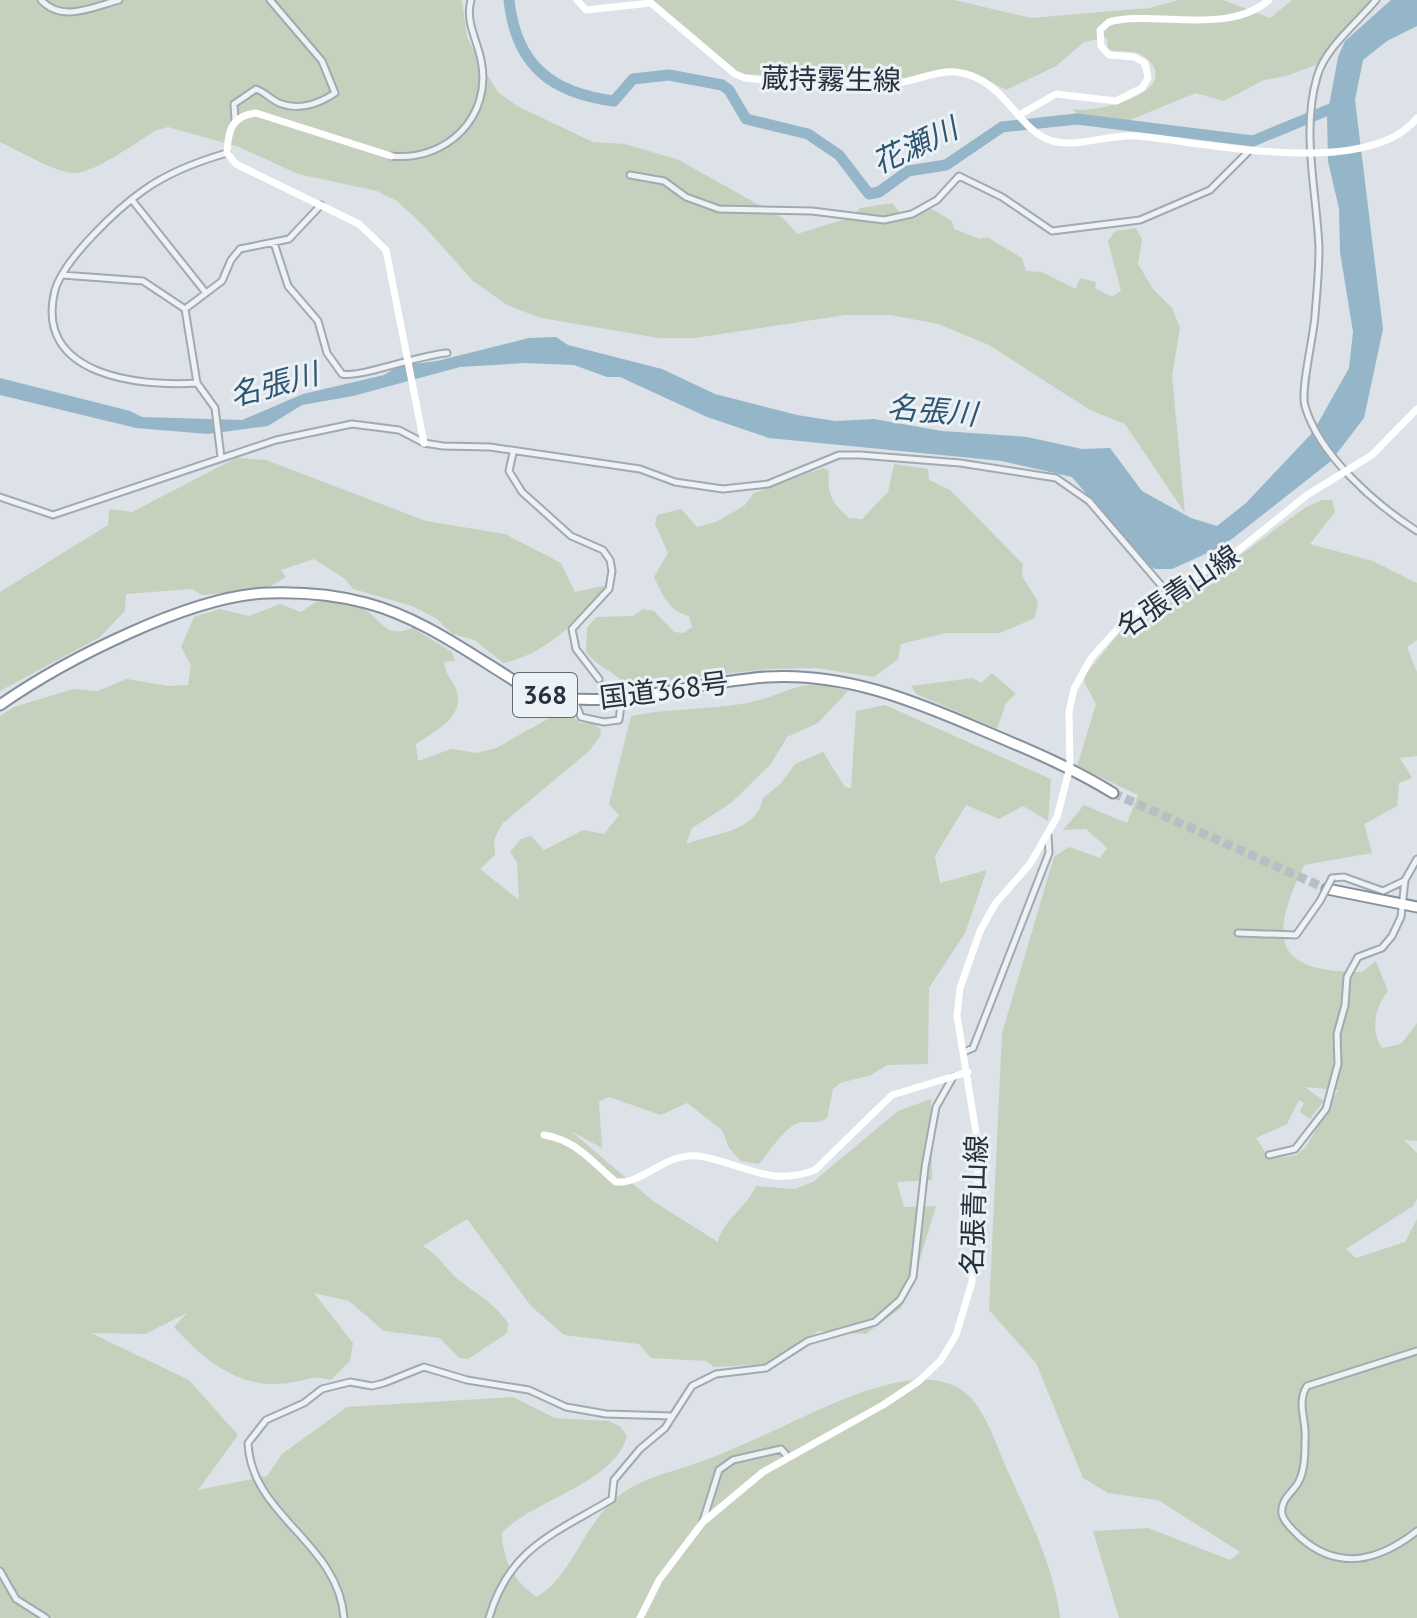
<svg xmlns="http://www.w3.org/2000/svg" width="1417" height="1618" font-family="'PT Sans','Noto Sans JP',sans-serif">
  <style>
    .green { fill: #c5d1bd; fill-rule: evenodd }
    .water { fill: #95b5c9 }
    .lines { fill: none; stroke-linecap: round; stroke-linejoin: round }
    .river { stroke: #95b5c9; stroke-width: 11 }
    .street-tunnel { stroke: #b7bfc5; stroke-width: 5; stroke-dasharray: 5 2.5; stroke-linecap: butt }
    .highway-tunnel { stroke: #b7bfc5; stroke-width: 9; stroke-dasharray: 9 4.5; stroke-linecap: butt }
    .street-casing { stroke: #a1aab1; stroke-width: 9 }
    .highway-casing { stroke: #83919e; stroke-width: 13 }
    .street { stroke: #eff2f5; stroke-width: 5 }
    .secondary { stroke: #fff; stroke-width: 7 }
    .highway { stroke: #fff; stroke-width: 9 }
    .street-bridge-casing { stroke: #a1aab1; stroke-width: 9; stroke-linecap: butt }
    .street-bridge { stroke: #eff2f5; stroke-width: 5 }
    .labels { text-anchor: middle; stroke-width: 6; stroke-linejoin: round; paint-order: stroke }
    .shield { fill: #ebf1f5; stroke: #606b75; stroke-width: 2 }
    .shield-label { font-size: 26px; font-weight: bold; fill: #25323e }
    .street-label { font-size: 28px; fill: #25323e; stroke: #ebf1f5 }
    .water-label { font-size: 30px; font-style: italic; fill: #2e5673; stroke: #ebf1f5 }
  </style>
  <rect width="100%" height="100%" fill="#dce2e7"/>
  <path class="green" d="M0,0H462L467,37L483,68L498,92L517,106L593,142L625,144L679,160L784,219L797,234L852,217L860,208L892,203L901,214L932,209L952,221L954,229L980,239L987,237L1022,258L1026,271L1042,272L1076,289L1080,278L1096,282L1095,288L1112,297L1121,291L1108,241L1115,231L1136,228L1142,239L1138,264L1153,289L1172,308L1180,328L1172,376L1185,513L1125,424L1090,410L989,345L938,324L890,315H845L695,338H659L541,318L507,305L473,281L423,225L397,201L377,191L298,174L239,147L168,127L157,130C137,141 97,172 75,173C57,174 18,150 0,142Z
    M650,0H954L1031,18L1149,8L1179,0H1223L1270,18L1292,0H1372L1318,64L1286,76L1264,80L1224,101L1196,93L1130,120L1108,122L1079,117L1073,109C1097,114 1186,91 1145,57C1134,48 1120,54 1108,49L1107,37L1084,42L1056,66L1006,90L972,72L948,70L896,80L740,74Z
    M236,458L266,460L426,521L505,534L561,563L575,592L607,585C581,618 546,655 503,663L475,640L452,634L437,619L412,606L353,589L345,579L314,559L281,570L286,577L266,589L202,595L192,589L126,594L125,611L100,637L0,691V592L108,525L109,509L132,512Z
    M894,464L928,469L929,480L950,490L1023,564L1022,576L1038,602L1035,618L1000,633H946L901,644L898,659L874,677L817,668L768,669L626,685C614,671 596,666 586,652L587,628L596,617L633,616L643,609L654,611L674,632L684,633L692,627L689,616C669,611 663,596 654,577L668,553L655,524L657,515L681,509L697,527L716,522L744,506L754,493L823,468L829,471C826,493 833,504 849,518L862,519L888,492Z
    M1322,500H1332L1335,512L1310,544L1373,561L1417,583V640L1407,647L1417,672V756L1400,758L1412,778L1399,783L1397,806L1364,824L1372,853L1304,865C1269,939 1272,972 1362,972L1376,961L1388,991C1375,1007 1370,1030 1382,1048L1401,1044L1417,1023V1141L1404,1140L1417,1153V1199L1413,1206L1346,1249L1356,1258L1405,1242L1417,1219V1618H1119L1093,1531L1148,1528L1230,1560L1240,1552L1158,1500L1108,1493L1083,1478L1036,1363L989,1310L1002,1033L1054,857L1069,847L1100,858L1107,848L1086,829L1063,830L1084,805L1127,823L1138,795L1077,766L1096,704L1084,682L1086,674L1124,627L1143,612L1235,559L1306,507ZM1305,1087L1338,1090L1306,1147L1296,1155L1270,1159L1256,1138L1287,1124L1299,1100L1304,1103L1300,1112L1310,1119L1324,1101Z
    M333,600C342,602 356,604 364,609C383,621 385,639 413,628L452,652L455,661L444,662C445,673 449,676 454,685C470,714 436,731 416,744L418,761L451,749L477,753L496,748L548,719L550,714L544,706H563L580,723H592L601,729L600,737L589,751L502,824L494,840L495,855L480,869L519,900L517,862L510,852L521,839L531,836L544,850L583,830L604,834L619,815L609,804L631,716C669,708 709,710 747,703C794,693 797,676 848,691L818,723L787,737L771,764L731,803L692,828L686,844C715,833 757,832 763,798L781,783L795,764L823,752L845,787L851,788L856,711L885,705L1051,779L1048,821L1023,806L999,819L966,805L935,856L940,883L987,870L965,933L929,988L928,1064L887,1065L871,1075L840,1083L833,1089L827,1118C816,1126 807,1119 796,1124C782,1131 769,1152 759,1164L741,1161L729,1148L722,1130L687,1103L661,1115L609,1097L599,1102L602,1148L571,1131L653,1201L718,1242C721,1222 747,1207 756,1186L795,1189L813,1182L898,1111L931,1099L932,1180L897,1182L904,1207L936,1206L914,1279L901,1308L866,1334L818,1331L774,1364L714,1367L706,1361L651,1358L639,1344L564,1335L531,1306L467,1219L423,1246C443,1258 445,1270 460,1281C481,1297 492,1301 508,1323L507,1333L468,1359L459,1358L440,1338L384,1331L349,1301L314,1293L353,1343L350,1361L331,1380C311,1375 312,1379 294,1382C242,1392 207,1363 174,1327L187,1313L145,1334L91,1333L189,1380L238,1435L198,1490L267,1476L282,1454L347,1407L513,1397L555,1418L609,1421L621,1427L627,1436C614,1484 534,1499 502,1533C502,1559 515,1583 537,1597C574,1575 584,1519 624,1492C646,1477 672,1472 697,1463C720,1455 742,1445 764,1435C814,1414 920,1351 968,1395C988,1414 998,1451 1010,1476C1031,1522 1054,1567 1060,1618H0V716L14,707L73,689L97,691L127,679L169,686L188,685L191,665L181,647L194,617L220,609L249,616L280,604L301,612L316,602Z
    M992,673L1016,694L1006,703L997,729L916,694L911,686L973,678L981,683Z"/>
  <path class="water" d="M1391,0H1417V26L1387,41L1363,60L1355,100L1383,329L1364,418L1331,461L1223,546L1172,569H1155L1144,562L1072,477L1002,461L769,438L707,417L620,377H607L574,365L525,363L460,367L353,396L302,405L268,426L208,434L136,428L0,395V378L130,411L142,417L242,420L303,394L384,375L398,366L437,361L529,338L556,337L568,345L662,369L715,394L797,415L835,421L874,419L942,431L1027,437L1082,449L1110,448L1142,491L1191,518L1217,526L1246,503L1313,432L1349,368L1353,332L1340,252L1339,209L1328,161L1327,117L1338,57L1345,41Z"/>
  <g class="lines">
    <path class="river" d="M509,0C516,65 551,93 614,101L633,79L669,75L722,85L729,90L746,119L808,134L839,155L869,194L879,192L908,171L946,165L1002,127L1077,119L1253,141L1340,105"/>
    <path class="street-tunnel" d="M599,679L614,696"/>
    <path class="highway-tunnel" d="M1113,793L1327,889"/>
    <defs>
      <path id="street" d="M41,0C62,23 93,7 119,0
        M1376,0C1357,23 1325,48 1317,77C1301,132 1317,193 1319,248C1319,270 1317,293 1315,315C1314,335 1300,391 1305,406C1319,455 1375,504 1417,531
        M235,120L234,104L256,89C265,92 270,99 279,103C298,111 319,104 335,93L322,61L270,0
        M391,156C446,162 493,117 481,60C477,39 465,22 471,0
        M630,175L664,181L686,197L719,209L812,211L884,220L912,214L937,200L959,176L1002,197L1052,231L1140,220L1210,190L1248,152
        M132,200L206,293
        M274,243L288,286L318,321L327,353L342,374C361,378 418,355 447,353
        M62,275L143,281L185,309
        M185,309L222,281L231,260L240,249L289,239L321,205
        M185,309L197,383L215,408L221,457
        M197,383C140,387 33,376 55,290C64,259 117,209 144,190C168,173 199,161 227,153
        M513,453L509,471L522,492L571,536L603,550L610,560L612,571L609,589L572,629L576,649L599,679
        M0,497L53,515L276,440L352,424L399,430L424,443L443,446L490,447L640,469L675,482L723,489L768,484L839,455H860L960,463L1056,478L1089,501L1166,591
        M574,700L581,717L604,722L619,720L621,705
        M1332,878L1344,877L1383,891L1404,881
        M1238,933L1296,935L1320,901
        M964,1052L973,1048L1049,853L1048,835
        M1269,1155L1295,1149L1326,1109L1338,1064L1337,1034L1345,1005L1347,977L1358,957L1382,948L1392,936L1401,917L1405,880L1417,859
        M1417,1351L1307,1386C1296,1403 1307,1421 1305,1440C1305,1453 1305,1471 1298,1483C1292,1493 1280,1500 1282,1514C1284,1523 1295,1532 1301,1538C1340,1572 1380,1560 1417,1531
        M703,1521L719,1470L733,1460L781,1449L788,1457
        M0,1571L16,1599L46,1618
        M344,1618C339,1543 251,1516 248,1443L266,1420L304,1403L322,1389L350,1382L372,1386L384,1383L424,1367L467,1380L529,1390L566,1407L606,1414L672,1416
        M489,1618C509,1548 554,1534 612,1499L614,1480L640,1449L665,1428L692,1386L716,1374L766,1368L808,1341L875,1322L900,1300L913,1277L925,1167L936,1107L953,1077"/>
      <path id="highway" d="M0,705C63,661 191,595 269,593C300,592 336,595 366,603C425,618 480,661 533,692C609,714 689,682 766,677C844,672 912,700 982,730C1027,749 1071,767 1113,793
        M1327,889L1417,907"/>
    </defs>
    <use href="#street" class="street-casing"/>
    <use href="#highway" class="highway-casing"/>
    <use href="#street" class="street"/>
    <path class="secondary" d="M577,0L586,10L651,3L735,74L745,78C788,83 854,85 897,83C916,81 937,70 956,72C1006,78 1016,130 1052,141C1078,148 1109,134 1137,136C1205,142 1368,180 1417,118
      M1021,114L1056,94L1116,101L1142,88L1148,78L1145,63L1134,57L1109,55L1101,46L1100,30L1109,22C1155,10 1227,36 1269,0
      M391,156L256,113C231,116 228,131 227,153L236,164L359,224L386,250L424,443
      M544,1135C576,1140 592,1162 616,1182C644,1184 666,1152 698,1156C741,1162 768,1188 815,1170L892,1095L968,1072
      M640,1618L659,1580L703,1522L763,1472L883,1405L919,1381L941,1360L956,1335L972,1282L979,1151L957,1016L960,988L980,931L995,904L1030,864L1057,817L1070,767L1069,712L1074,689L1091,658L1130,615L1235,553L1307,495L1372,455L1417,409"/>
    <use href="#highway" class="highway"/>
    <defs>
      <path id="street-bridge" d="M1320,901L1332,878"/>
    </defs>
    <use href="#street-bridge" class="street-bridge-casing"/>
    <use href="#street-bridge" class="street-bridge"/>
  </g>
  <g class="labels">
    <rect class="shield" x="513" y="673" width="64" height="44" rx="6"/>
    <g class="shield-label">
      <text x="545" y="704">368</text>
    </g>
    <g class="street-label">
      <text transform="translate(831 79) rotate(1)" y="10">蔵持霧生線</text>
      <text transform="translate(1178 591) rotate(-34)" y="10">名張青山線</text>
      <text transform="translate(664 690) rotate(-7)" y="10">国道368号</text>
      <text transform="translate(974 1205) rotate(-88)" y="10">名張青山線</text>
    </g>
    <g class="water-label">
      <text transform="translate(915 146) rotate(-25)" y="10">花瀬川</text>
      <text transform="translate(274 385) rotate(-15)" y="10">名張川</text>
      <text transform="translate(932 411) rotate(5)" y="10">名張川</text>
    </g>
  </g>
</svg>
